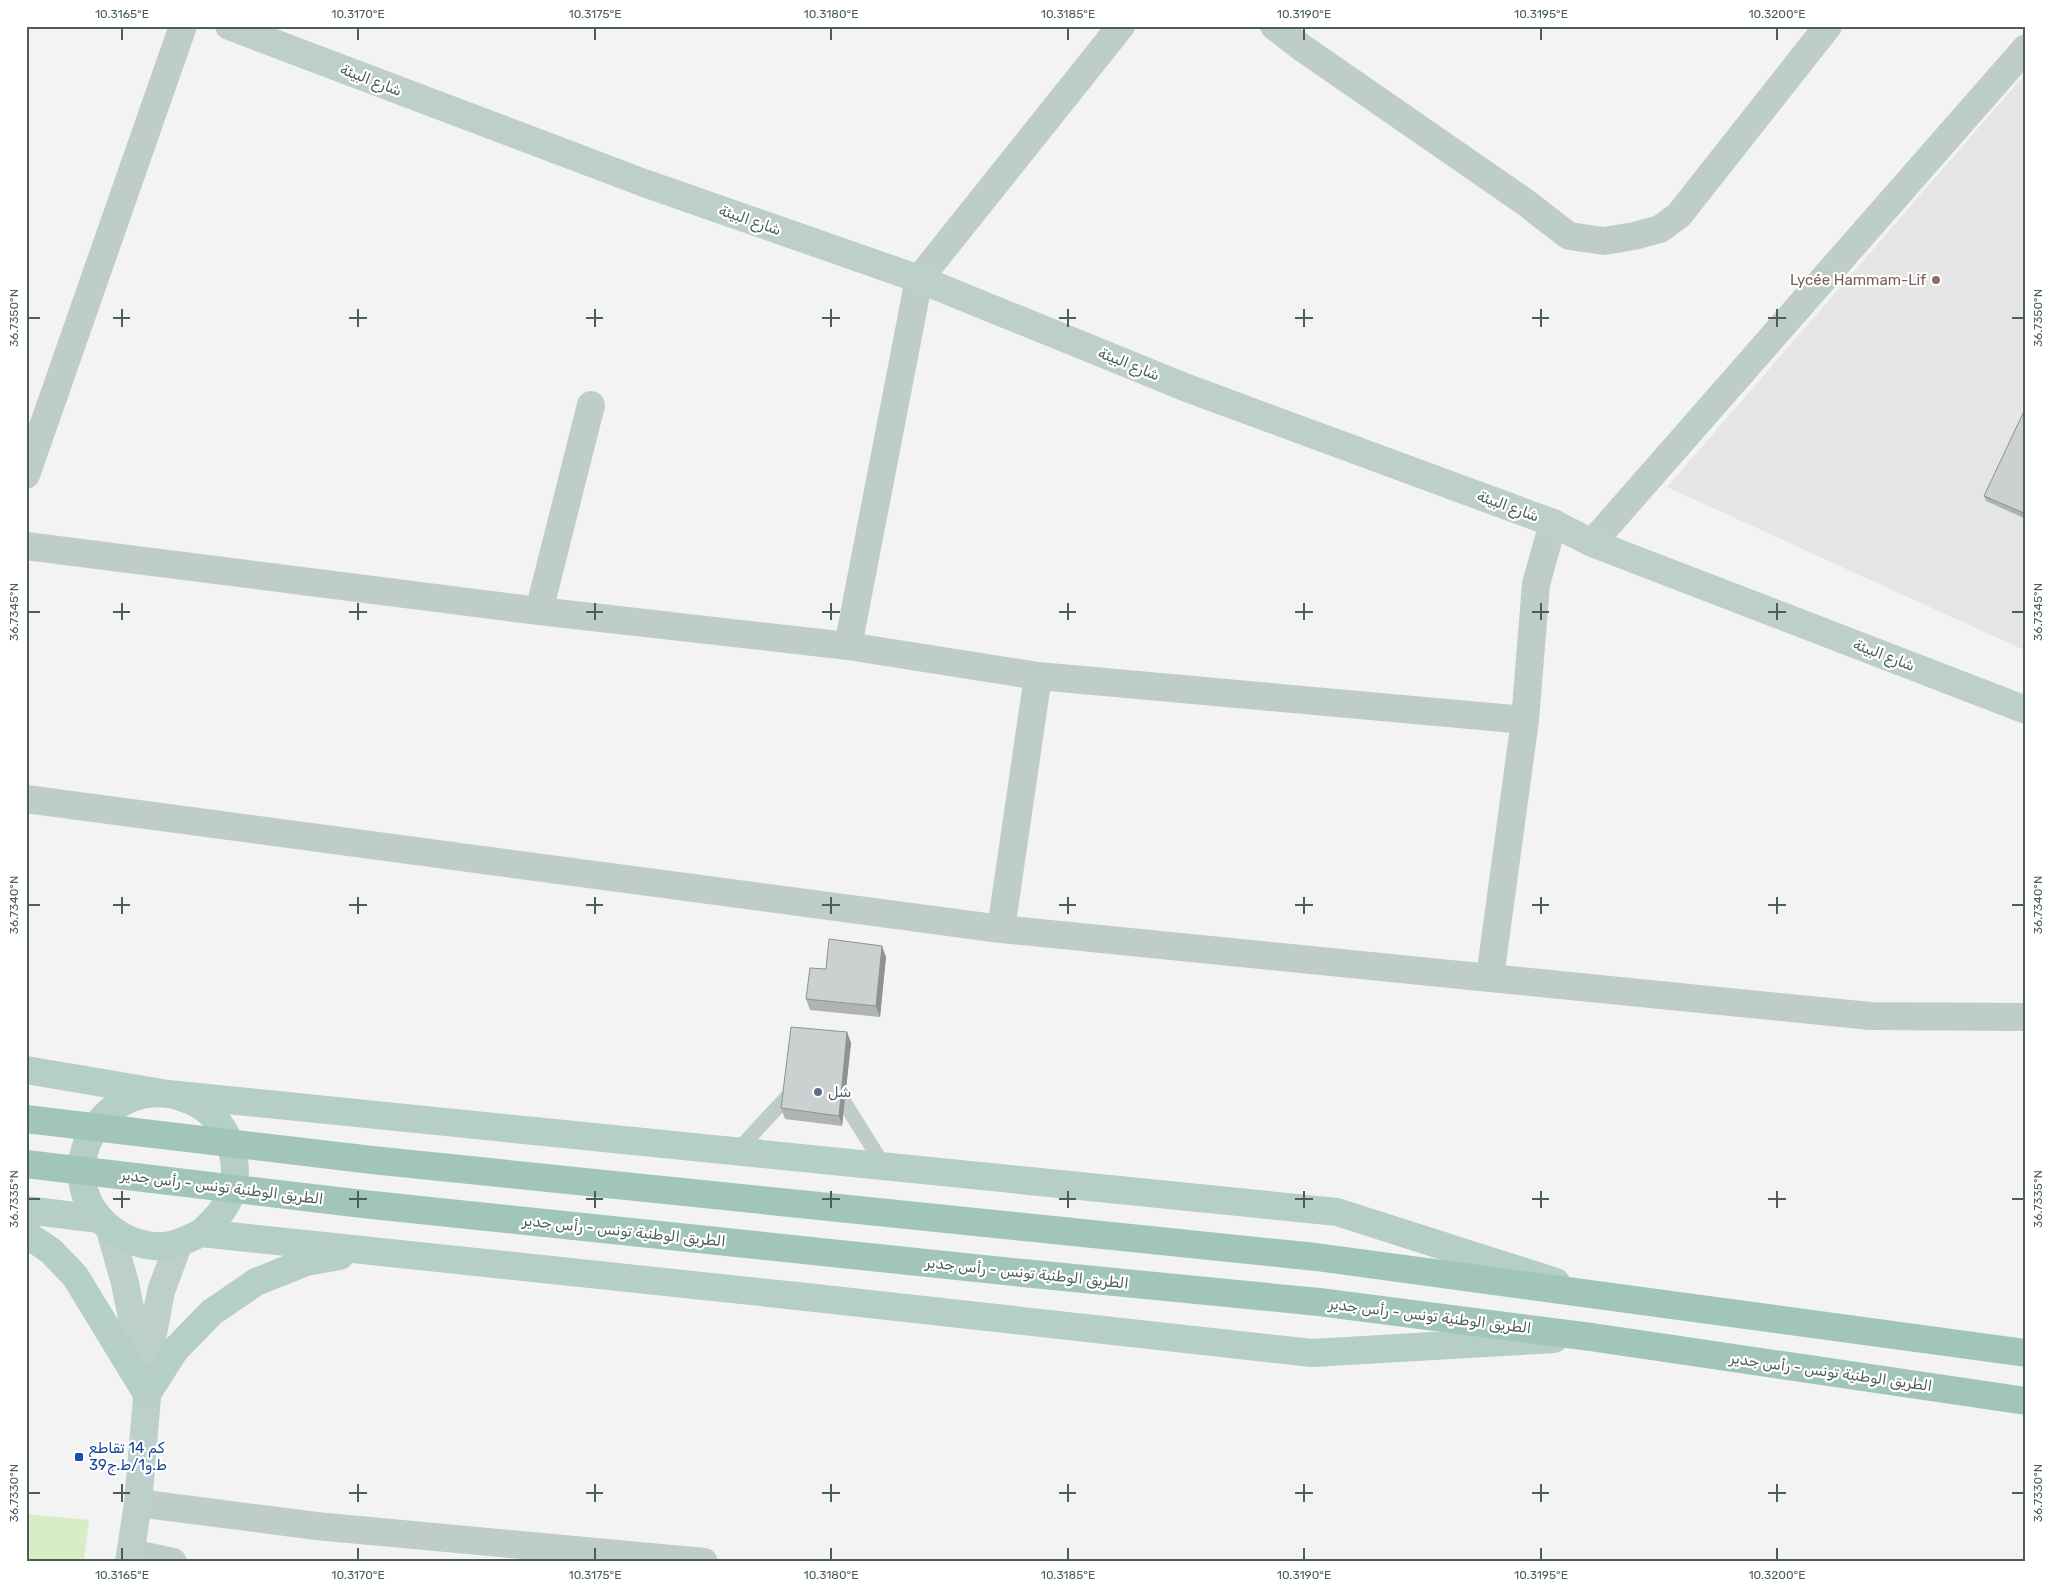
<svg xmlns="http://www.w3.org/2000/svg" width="2052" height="1588" font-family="Rubik,'Noto Naskh Arabic',sans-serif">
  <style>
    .education { fill: #e5e4e6 }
    .green { fill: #d7edc6 }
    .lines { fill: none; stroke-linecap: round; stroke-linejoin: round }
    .service { stroke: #bfcdc8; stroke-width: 15 }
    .minor { stroke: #bfcdc8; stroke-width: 28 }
    .secondary { stroke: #bdcfca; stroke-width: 28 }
    .primary { stroke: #b5cec6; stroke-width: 28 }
    .trunk { stroke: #a2c5ba; stroke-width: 28 }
    .wall { fill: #aeb4b3 }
    .shaded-wall { fill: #8d9292 }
    .building { fill: #cad1d0; stroke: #8d9292 }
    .ticks { fill: none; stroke: #4b5f58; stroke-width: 2 }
    .education-dot { fill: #8d6e63; stroke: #fff; stroke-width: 2 }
    .service-dot { fill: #5c6f8a; stroke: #fff; stroke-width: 2 }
    .transit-dot { fill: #1a4fb4; stroke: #fff; stroke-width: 2 }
    .labels { text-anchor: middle; stroke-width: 4.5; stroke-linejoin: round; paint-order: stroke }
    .street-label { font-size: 15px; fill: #4b5f58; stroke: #fff }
    .education-label { font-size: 15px; fill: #785e54; stroke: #fff; text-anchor: end }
    .service-label { font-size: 15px; fill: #4e5e75; stroke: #fff; text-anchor: start }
    .transit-label { font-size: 15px; fill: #164399; stroke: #fff; text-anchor: start }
    .neatline { fill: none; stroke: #4b5f58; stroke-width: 2 }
    .ticks-label { font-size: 12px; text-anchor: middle; fill: #4b5f58 }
  </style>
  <rect width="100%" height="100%" fill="#f4f3f4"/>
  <path class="education" d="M2026,73V651L1667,487Z"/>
  <path class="green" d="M26,1514L89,1520L84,1562H26Z"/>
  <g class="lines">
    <path class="service" d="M844,1102L884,1166
      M737,1151L788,1096"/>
    <path class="minor" d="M1274,26L1301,47L1525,202L1569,236L1604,241L1634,236L1660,229L1679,215L1828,26
      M26,475L183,26
      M1592,543L2026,48
      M26,546L539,611L848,646L1038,676L1525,720
      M539,611L591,405
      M848,646L919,279L1121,26
      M26,799L1001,929L1870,1016L2026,1017
      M1001,929L1038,676
      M1490,977L1525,720L1536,584L1553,523
      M138,1503L316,1526L704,1562
      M131,1553L173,1562"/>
    <path class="secondary" d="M229,26L644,183L919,279L1187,388L1553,523L1592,543L2026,710
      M110,1230L125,1283L141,1363
      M129,1562L138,1503L152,1339L161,1291L179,1243"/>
    <path class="primary" d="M26,1070L168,1094L1337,1212L1556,1282
      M26,1210L99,1219
      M201,1233C214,1221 226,1209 232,1191C243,1157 222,1110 186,1099C180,1097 174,1094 168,1094C120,1087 79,1129 82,1176C84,1214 117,1242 154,1246C171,1248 186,1240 201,1233L797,1296L1312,1353L1554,1339
      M26,1234L51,1251L75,1276L147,1394L175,1350L212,1312L256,1282L306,1262L340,1256"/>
    <path class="trunk" d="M26,1119L372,1160L1316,1257L2026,1353
      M26,1164L363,1204L1023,1273L1319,1302L1591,1337L2026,1401"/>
  </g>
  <path class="wall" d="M2026,407V519L1986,501L1984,496Z
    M886,957L880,1017L810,1010L806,999L826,969Z
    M847,1032L851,1043L842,1126L785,1119L781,1108Z"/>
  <path class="shaded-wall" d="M882,946L886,957L880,1017L876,1006Z
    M847,1032L851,1043L842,1126L839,1116Z"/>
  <path class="building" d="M2026,407V514L1984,496Z
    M829,939L882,946L876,1006L806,999L810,968L826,969Z
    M791,1027L847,1032L839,1116L781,1108Z"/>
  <path class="ticks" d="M122,28V40M358,28V40M595,28V40M831,28V40M1068,28V40M1304,28V40M1541,28V40M1777,28V40M122,309V327M358,309V327M595,309V327M831,309V327M1068,309V327M1304,309V327M1541,309V327M1777,309V327M28,318H40M113,318H130M349,318H367M586,318H603M822,318H840M1059,318H1076M1295,318H1313M1532,318H1549M1768,318H1786M2012,318H2024M122,603V620M358,603V620M595,603V620M831,603V620M1068,603V620M1304,603V620M1541,603V620M1777,603V620M28,612H40M113,612H130M349,612H367M586,612H603M822,612H840M1059,612H1076M1295,612H1313M1532,612H1549M1768,612H1786M2012,612H2024M122,897V914M358,897V914M595,897V914M831,897V914M1068,897V914M1304,897V914M1541,897V914M1777,897V914M28,905H40M113,905H130M349,905H367M586,905H603M822,905H840M1059,905H1076M1295,905H1313M1532,905H1549M1768,905H1786M2012,905H2024M122,1191V1208M358,1191V1208M595,1191V1208M831,1191V1208M1068,1191V1208M1304,1191V1208M1541,1191V1208M1777,1191V1208M28,1199H40M113,1199H130M349,1199H367M586,1199H603M822,1199H840M1059,1199H1076M1295,1199H1313M1532,1199H1549M1768,1199H1786M2012,1199H2024M122,1484V1502M358,1484V1502M595,1484V1502M831,1484V1502M1068,1484V1502M1304,1484V1502M1541,1484V1502M1777,1484V1502M28,1493H40M113,1493H130M349,1493H367M586,1493H603M822,1493H840M1059,1493H1076M1295,1493H1313M1532,1493H1549M1768,1493H1786M2012,1493H2024M122,1548V1560M358,1548V1560M595,1548V1560M831,1548V1560M1068,1548V1560M1304,1548V1560M1541,1548V1560M1777,1548V1560"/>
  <circle class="education-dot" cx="1936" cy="280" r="5"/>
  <circle class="service-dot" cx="818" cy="1092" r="5"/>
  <rect class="transit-dot" x="74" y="1452" width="10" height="10" rx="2.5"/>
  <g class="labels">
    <g class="street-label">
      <text transform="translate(371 80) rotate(21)" y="5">شارع البيئة</text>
      <text transform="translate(750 220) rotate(19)" y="5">شارع البيئة</text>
      <text transform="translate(1129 364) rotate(22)" y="5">شارع البيئة</text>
      <text transform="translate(1508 506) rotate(20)" y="5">شارع البيئة</text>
      <text transform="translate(1884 655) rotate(21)" y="5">شارع البيئة</text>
      <text transform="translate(222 1187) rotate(7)" y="5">الطريق الوطنية تونس - رأس جدير</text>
      <text transform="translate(624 1231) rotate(6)" y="5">الطريق الوطنية تونس - رأس جدير</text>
      <text transform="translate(1027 1273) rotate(6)" y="5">الطريق الوطنية تونس - رأس جدير</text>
      <text transform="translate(1430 1316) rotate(7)" y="5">الطريق الوطنية تونس - رأس جدير</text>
      <text transform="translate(1831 1372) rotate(8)" y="5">الطريق الوطنية تونس - رأس جدير</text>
    </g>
    <g class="education-label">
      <text x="1926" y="285">Lycée Hammam-Lif</text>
    </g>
    <g class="service-label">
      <text x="828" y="1097">شل</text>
    </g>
    <g class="transit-label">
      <text x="89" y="1453">كم 14 تقاطع<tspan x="89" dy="17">ط.و1/ط.ج39</tspan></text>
    </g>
  </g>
  <rect width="2052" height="1588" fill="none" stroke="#ffffff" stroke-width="55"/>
  <rect x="28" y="28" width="1996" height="1532" class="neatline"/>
  <g class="ticks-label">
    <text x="122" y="18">10.3165°E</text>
    <text x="358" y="18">10.3170°E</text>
    <text x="595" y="18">10.3175°E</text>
    <text x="831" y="18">10.3180°E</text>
    <text x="1068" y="18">10.3185°E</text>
    <text x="1304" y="18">10.3190°E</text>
    <text x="1541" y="18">10.3195°E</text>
    <text x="1777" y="18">10.3200°E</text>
    <text transform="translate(14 318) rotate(-90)" y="4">36.7350°N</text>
    <text transform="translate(2038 318) rotate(-90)" y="4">36.7350°N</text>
    <text transform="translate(14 612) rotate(-90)" y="4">36.7345°N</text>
    <text transform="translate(2038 612) rotate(-90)" y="4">36.7345°N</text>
    <text transform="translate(14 905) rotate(-90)" y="4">36.7340°N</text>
    <text transform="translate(2038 905) rotate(-90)" y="4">36.7340°N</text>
    <text transform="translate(14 1199) rotate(-90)" y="4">36.7335°N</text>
    <text transform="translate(2038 1199) rotate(-90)" y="4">36.7335°N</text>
    <text transform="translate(14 1493) rotate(-90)" y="4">36.7330°N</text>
    <text transform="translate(2038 1493) rotate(-90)" y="4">36.7330°N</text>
    <text x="122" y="1579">10.3165°E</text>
    <text x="358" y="1579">10.3170°E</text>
    <text x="595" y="1579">10.3175°E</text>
    <text x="831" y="1579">10.3180°E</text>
    <text x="1068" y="1579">10.3185°E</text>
    <text x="1304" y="1579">10.3190°E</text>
    <text x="1541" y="1579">10.3195°E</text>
    <text x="1777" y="1579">10.3200°E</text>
  </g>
</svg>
